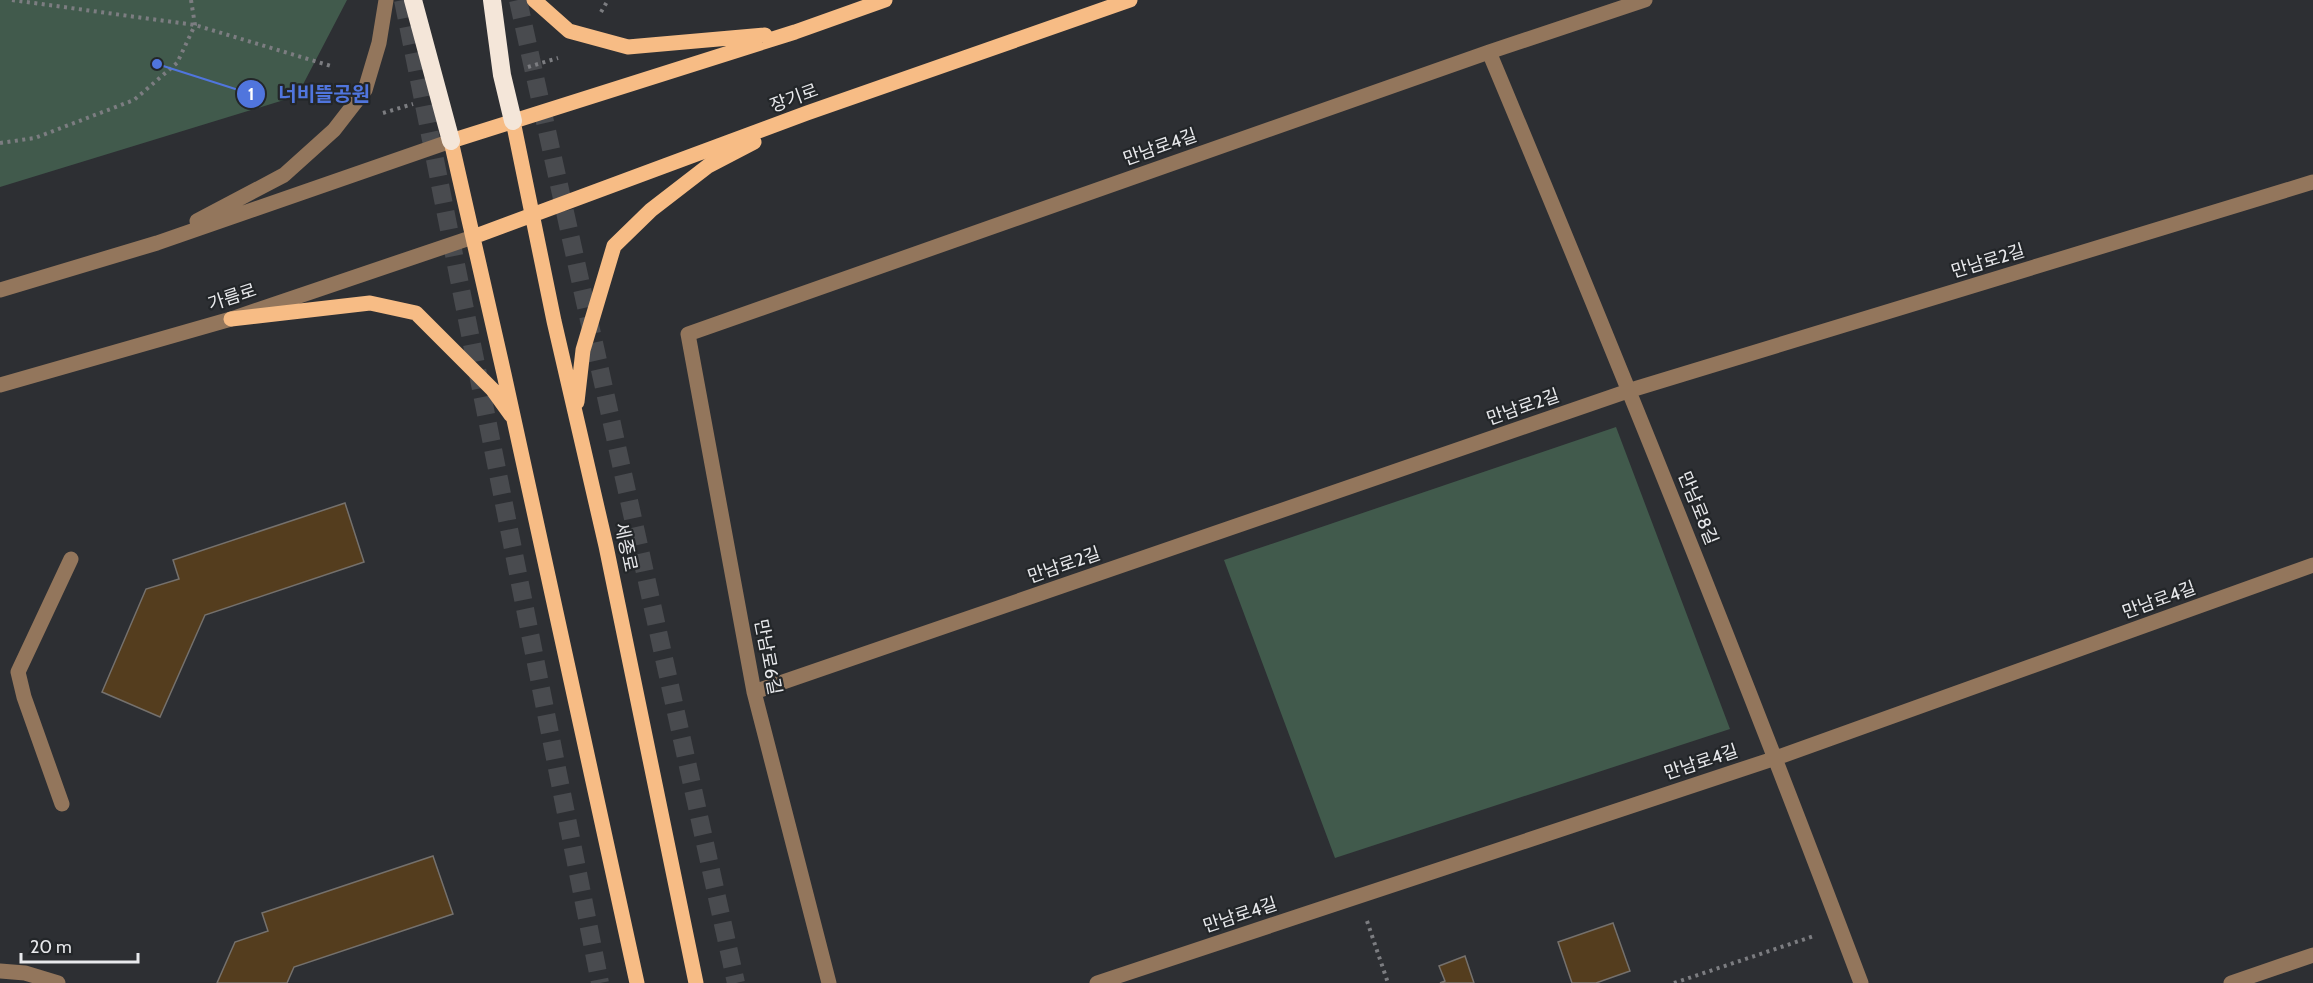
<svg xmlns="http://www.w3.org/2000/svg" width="2313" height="983" font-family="Cabin,'Noto Sans KR',sans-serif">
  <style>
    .green { fill: #415a4c }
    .building { fill: #543d1e; stroke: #75716d; stroke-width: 1.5 }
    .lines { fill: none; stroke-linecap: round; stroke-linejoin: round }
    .highway-tunnel { stroke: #494b4f; stroke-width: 18; stroke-dasharray: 18 9; stroke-linecap: butt }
    .path { stroke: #7c7d81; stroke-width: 4; stroke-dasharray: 3 4.5; stroke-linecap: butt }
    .minor { stroke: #93765c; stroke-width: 15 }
    .major { stroke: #f7bc85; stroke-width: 15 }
    .highway { stroke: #f4e6d9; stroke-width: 18 }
    .labels { text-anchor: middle; stroke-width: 4.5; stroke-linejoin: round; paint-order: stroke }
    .street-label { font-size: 18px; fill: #e8e9ec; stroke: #232629 }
    .leader { fill: none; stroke: #5075dd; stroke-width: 2 }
    .callout-dot { fill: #5075dd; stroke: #232629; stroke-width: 2 }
    .mark-label { font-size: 18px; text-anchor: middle; font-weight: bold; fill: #fff }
    .callout-label { font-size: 20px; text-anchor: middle; font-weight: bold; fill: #5075dd; stroke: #232629; stroke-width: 4.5; stroke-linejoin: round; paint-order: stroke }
  </style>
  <rect width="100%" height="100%" fill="#2d2f33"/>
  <path class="green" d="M0,0H347L297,96L0,187Z
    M1616,427L1730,729L1335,858L1224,560Z"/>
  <path class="building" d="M345,503L364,562L205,615L160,717L102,692L146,589L179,579L173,560Z
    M433,856L453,914L294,967L287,983H217L235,942L268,931L262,913Z
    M1613,923L1630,971L1596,983H1572L1558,942Z
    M1465,956L1474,983H1440L1445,981L1439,966Z"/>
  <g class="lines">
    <path class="highway-tunnel" d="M403,0L600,983
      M518,0L736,983"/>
    <path class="path" d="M12,0L195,25L331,66
      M601,12L608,0
      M528,67L558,58
      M383,113L413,104
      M0,143L35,138L134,100L177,63L195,25L191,0
      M1367,921L1388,983
      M1674,983L1814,936"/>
    <path class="minor" d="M1489,52C1618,360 1743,670 1861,983
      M197,221L284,175L334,130L365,90L379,43L386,0
      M0,290L157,243L451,141
      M0,385L231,319L473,237
      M754,692L1631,390L2313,182
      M62,804L24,697L18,672L71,559
      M0,971L25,973L58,983
      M829,983L754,692L688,334L1489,52L1645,0
      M1097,983L1776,758L2313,565
      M2231,983L2313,955"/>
    <path class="major" d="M534,0L569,31L628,47L765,35
      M513,121L554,321L606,546L696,983
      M473,237L807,113L1130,0
      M231,319L370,303L416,313L493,390L511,415
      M577,402L583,350L614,246L651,210L708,166L754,142
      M637,983L504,374L451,141L795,32L885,0"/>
    <path class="highway" d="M413,0L451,141
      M492,0L502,75L513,121"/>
  </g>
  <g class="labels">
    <g class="street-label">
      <text transform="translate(794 98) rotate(-20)" y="6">장기로</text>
      <text transform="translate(1160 147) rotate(-19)" y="6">만남로4길</text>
      <text transform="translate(1988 261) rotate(-17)" y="6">만남로2길</text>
      <text transform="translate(232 297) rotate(-18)" y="6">가름로</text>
      <text transform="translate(1523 407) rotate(-19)" y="6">만남로2길</text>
      <text transform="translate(1698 508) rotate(68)" y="6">만남로8길</text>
      <text transform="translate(626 547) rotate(78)" y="6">세종로</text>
      <text transform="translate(1064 565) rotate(-19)" y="6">만남로2길</text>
      <text transform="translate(2159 600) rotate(-20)" y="6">만남로4길</text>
      <text transform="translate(768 657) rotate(79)" y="6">만남로6길</text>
      <text transform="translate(1701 762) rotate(-18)" y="6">만남로4길</text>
      <text transform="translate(1240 915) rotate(-18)" y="6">만남로4길</text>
    </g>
  </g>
  <path class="leader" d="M157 64L251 94"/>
  <g class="callout-dot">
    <circle cx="157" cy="64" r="6"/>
    <circle cx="251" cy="94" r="15"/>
  </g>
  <g class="mark-label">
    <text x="251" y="100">1</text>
  </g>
  <g class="callout-label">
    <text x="324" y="101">너비뜰공원</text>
  </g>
  <path d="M21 953v9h117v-9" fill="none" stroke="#e8e9ec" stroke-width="3"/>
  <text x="30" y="953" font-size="18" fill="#e8e9ec" stroke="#232629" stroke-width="4.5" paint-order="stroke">20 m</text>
</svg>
